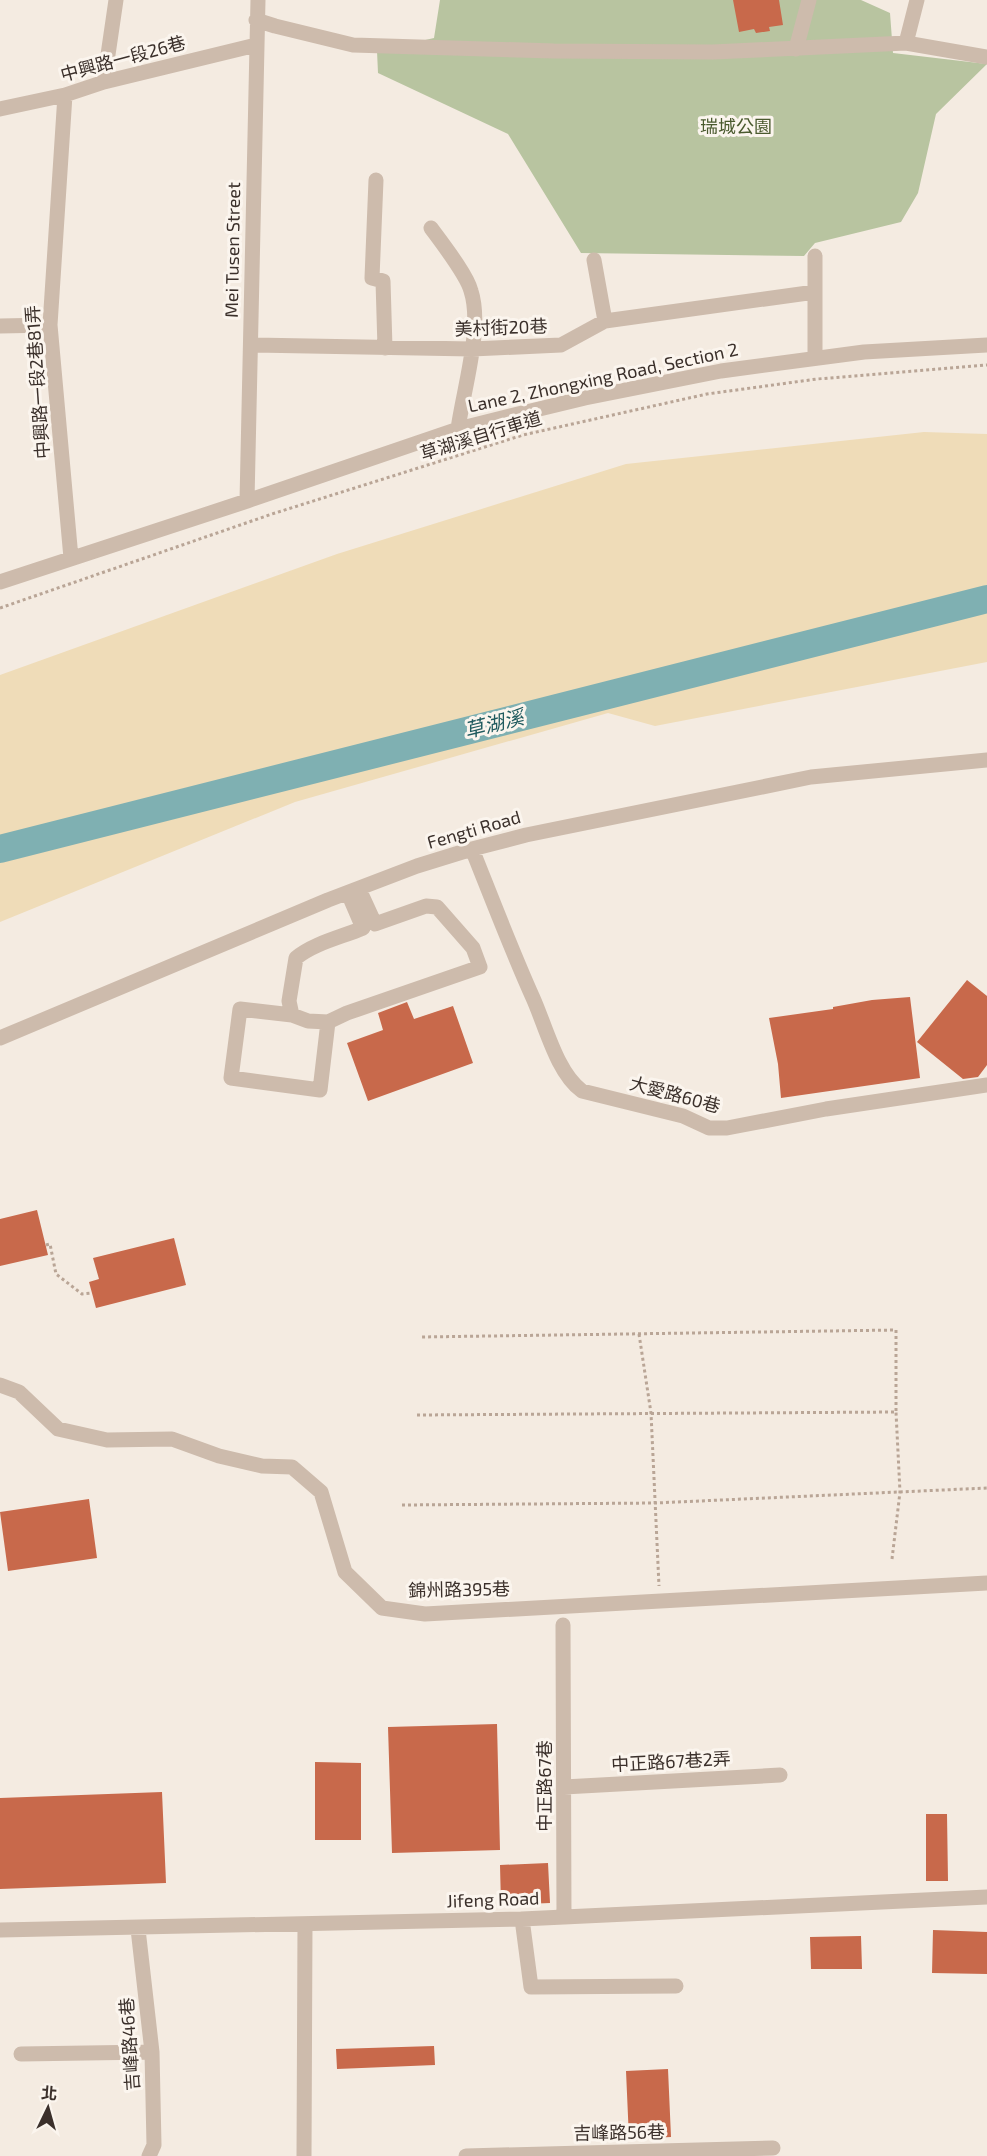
<svg xmlns="http://www.w3.org/2000/svg" width="987" height="2156" font-family="'Exo 2','Noto Sans TC',sans-serif">
  <style>
    .green { fill: #b8c4a0 }
    .sand { fill: #efdcb8 }
    .lines { fill: none; stroke-linecap: round; stroke-linejoin: round }
    .river { stroke: #7fb0b2; stroke-width: 28 }
    .building { fill: #c8694b }
    .path { stroke: #b9a596; stroke-width: 3; stroke-dasharray: 3 3; stroke-linecap: butt }
    .minor { stroke: #cdbbac; stroke-width: 15 }
    .labels { text-anchor: middle; stroke-width: 6; stroke-linejoin: round; paint-order: stroke }
    .street-label { font-size: 18px; fill: #3b302b; stroke: #fbf5ee }
    .park-label { font-size: 18px; fill: #4a5a2e; stroke: #fbf5ee }
    .water-label { font-size: 20px; font-style: italic; fill: #1f5a5e; stroke: #fbf5ee }
  </style>
  <rect width="100%" height="100%" fill="#f4ebe1"/>
  <path class="green" d="M440,0H861L890,13L893,53L987,64L936,114L918,193L901,222L815,243L804,256L581,253L508,134L378,73L377,51L434,38Z"/>
  <path class="sand" d="M924,432L987,434V662L655,726L608,713L295,802L0,922V675L337,554L626,464Z"/>
  <g class="lines">
    <path class="river" d="M0,849L987,599"/>
  </g>
  <path class="building" d="M733,0H779L783,25L769,27L770,31L756,33L754,29L739,32Z
    M967,980L987,996V1065L978,1077L963,1079L917,1042Z
    M910,997L920,1078L781,1098L778,1064L769,1018L833,1009V1007L872,1000Z
    M407,1002L414,1019L453,1006L473,1063L368,1101L347,1043L383,1030L378,1013Z
    M37,1210L48,1255L0,1266V1219Z
    M174,1238L186,1285L96,1308L89,1282L99,1279L93,1258Z
    M89,1499L97,1558L8,1571L0,1512Z
    M497,1724L500,1850L392,1853L388,1727Z
    M315,1762L361,1763V1840H315Z
    M162,1792L166,1883L0,1889V1798Z
    M926,1814H947L948,1881H926Z
    M548,1863L550,1903L501,1905L500,1865Z
    M933,1930L987,1932V1974L932,1973Z
    M861,1936L862,1969H811L810,1937Z
    M434,2046L435,2065L337,2069L336,2049Z
    M668,2069L671,2137L629,2139L626,2071Z"/>
  <g class="lines">
    <path class="path" d="M0,608L272,514L523,435L707,394L817,379L987,365
      M46,1245L50,1244L56,1274L82,1294L92,1293
      M639,1334L651,1413L659,1586
      M417,1415L896,1412V1330L421,1337
      M402,1505L655,1503L987,1488
      M892,1559L900,1492L896,1412"/>
    <path class="minor" d="M256,20L275,26L353,45L554,51L713,52L906,43L987,57
      M906,43L917,0
      M796,49L809,0
      M104,82L116,0
      M65,95L50,325L71,558
      M0,109L65,95L104,82L256,45
      M376,180L372,278L383,281L385,348
      M431,228C442,243 467,275 471,291C483,328 463,391 458,429
      M594,260L605,321
      M0,326L50,325
      M251,345L472,349L561,345L605,321L815,292V256
      M815,357V292
      M247,501L258,0
      M0,582L247,501L458,429L502,418L585,398L721,371L864,352L987,345
      M472,849C492,899 511,949 533,998C546,1027 557,1073 582,1091L683,1116L709,1128H727L826,1109L987,1085
      M348,893L363,928C342,937 314,943 296,958L289,1001L292,1015L308,1021L328,1022L347,1013L480,967L473,948L437,907L426,906L375,924L359,889
      M292,1015L240,1009L231,1078L320,1090L328,1022
      M0,1038L328,900L417,866L472,849L526,835L811,777L987,760
      M0,1385L19,1392L58,1429L107,1440L172,1439L219,1456L262,1466L292,1467L321,1492L345,1572L382,1608L425,1614L987,1583
      M563,1625L564,1917
      M564,1787L780,1775
      M522,1919L531,1987L676,1986
      M138,1929L152,2052L154,2145L149,2156
      M0,1930L522,1919L987,1897
      M21,2054L152,2052
      M304,2156L305,1924
      M466,2156L773,2148"/>
  </g>
  <g class="labels">
    <g class="street-label">
      <text transform="translate(123 59) rotate(-15)" y="6">中興路一段26巷</text>
      <text transform="translate(233 250) rotate(-89)" y="6">Mei Tusen Street</text>
      <text transform="translate(501 328) rotate(-2)" y="6">美村街20巷</text>
      <text transform="translate(603 378) rotate(-12)" y="6">Lane 2, Zhongxing Road, Section 2</text>
      <text transform="translate(38 382) rotate(-94)" y="6">中興路一段2巷81弄</text>
      <text transform="translate(481 436) rotate(-17)" y="6">草湖溪自行車道</text>
      <text transform="translate(474 830) rotate(-16)" y="6">Fengti Road</text>
      <text transform="translate(675 1095) rotate(15)" y="6">大愛路60巷</text>
      <text transform="translate(459 1590) rotate(-1)" y="6">錦州路395巷</text>
      <text transform="translate(671 1762) rotate(-3)" y="6">中正路67巷2弄</text>
      <text transform="translate(545 1786) rotate(-90)" y="6">中正路67巷</text>
      <text transform="translate(493 1900) rotate(-2)" y="6">Jifeng Road</text>
      <text transform="translate(130 2044) rotate(-94)" y="6">吉峰路46巷</text>
      <text transform="translate(619 2133) rotate(-1)" y="6">吉峰路56巷</text>
    </g>
    <g class="park-label">
      <text x="736" y="133">瑞城公園</text>
    </g>
    <g class="water-label">
      <text transform="translate(494 724) rotate(-14)" y="7">草湖溪</text>
    </g>
  </g>
  <g transform="translate(48 2108) rotate(5)" stroke="#fbf5ee" stroke-width="4.5" paint-order="stroke">
  <path d="M0-4.5L10 22L0 15L-10 22Z" fill="#3b302b"/>
  <text y="-9" font-size="16" font-weight="bold" text-anchor="middle" fill="#3b302b">北</text>
  </g>
</svg>
